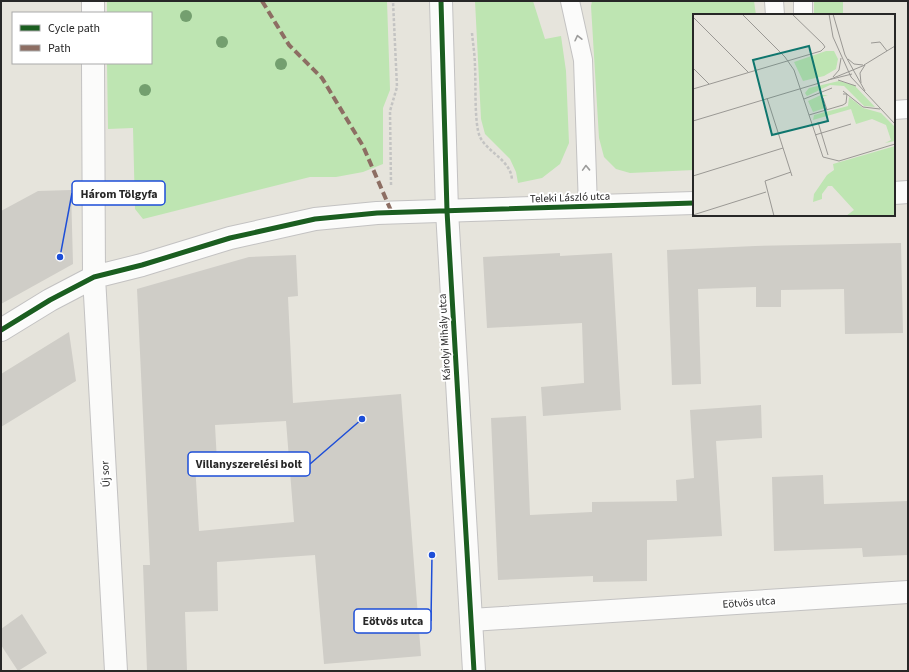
<svg xmlns="http://www.w3.org/2000/svg" width="909" height="672" font-family="'Source Sans 3',sans-serif">
  <style>
    .green { fill: #bee5b2 }
    .building { fill: #cfcdc7; fill-rule: evenodd }
    .lines { fill: none; stroke-linecap: round; stroke-linejoin: round }
    .service-casing { stroke: #c3c2c2; stroke-width: 20 }
    .minor-casing { stroke: #c3c2c2; stroke-width: 24 }
    .tertiary-casing { stroke: #c3c2c2; stroke-width: 24 }
    .path { stroke: #c4c4c3; stroke-width: 2.5; stroke-dasharray: 3 2; stroke-linecap: butt }
    .service { stroke: #fbfbfa; stroke-width: 18 }
    .minor { stroke: #fbfbfa; stroke-width: 22 }
    .tertiary { stroke: #fbfbfa; stroke-width: 22 }
    .quiet { stroke: #8d6e63; stroke-width: 4; stroke-dasharray: 8 4; stroke-linecap: butt }
    .cycleway-casing { stroke: #fff; stroke-width: 8 }
    .cycleway { stroke: #1b5e20; stroke-width: 5 }
    .tree { fill: #749f6f }
    .oneway { stroke: #9c9c9b }
    .labels { text-anchor: middle; stroke-width: 4; stroke-linejoin: round; paint-order: stroke }
    .street-label { font-size: 11px; fill: #272727; stroke: #fff }
    .inset-road { fill: none; stroke: #9a9894; stroke-width: 1 }
    .view { fill: #0f766e; fill-opacity: 0.15; stroke: #0f766e; stroke-width: 2 }
    .inset-edge { fill: none; stroke: #272727; stroke-width: 2 }
    .leader { fill: none; stroke: #1d4ed8; stroke-width: 1.5 }
    .callout-dot { fill: #1d4ed8; stroke: #fff; stroke-width: 1.5 }
    .callout { fill: #fff; stroke: #1d4ed8; stroke-width: 1.5 }
    .callout-label { font-size: 12px; text-anchor: middle; font-weight: bold; fill: #272727 }
  </style>
  <rect width="100%" height="100%" fill="#e6e4dc"/>
  <path class="green" d="M107,1H387L390,90L383,108V164L363,172L336,177H310L143,219L135,209L133,128L108,129L107,63H151V13H107Z
    M475,1H533L545,39L561,36L566,71L569,143L560,164L542,178L518,183L516,172L510,159L485,134L481,119Z
    M592,1H754L756,15H694V170L630,173L616,169L604,157L599,138L591,6Z
    M814,1H843V15H814Z"/>
  <path class="building" d="M71,190L73,264L1,304V211L38,191Z
    M901,243L903,333L845,334L844,289L781,290V307H756V287L698,289L701,384L672,385L667,250L755,246Z
    M560,253V256L612,253L621,410L543,416L541,387L584,383L582,323L487,328L483,257Z
    M296,255L298,296L288,297L293,403L401,394L421,656L324,664L315,555L217,562L218,611L185,612L187,671H147L143,565H150L137,289L249,257ZM286,421L294,522L199,531L195,463L217,462L215,425Z
    M69,332L76,381L1,427V374Z
    M761,405L762,438L716,441L722,536L647,540V581L593,582V576L498,580L491,418L526,416L530,515L592,512V502L677,501L676,480L694,478L690,410Z
    M823,475L824,504L908,501V555L863,557L862,548L774,551L772,477Z
    M22,614L47,653L18,671L1,645V629Z"/>
  <g class="lines">
    <defs>
      <path id="service" d="M570,1L583,60L588,207
        M774,1L775,15
        M803,15V1
        M894,110L908,109"/>
      <path id="minor" d="M93,1V13
        M93,63L94,277L116,671
        M894,193L908,192
        M1,330L50,300L94,277L142,265L230,238L315,219L377,213L694,203
        M471,620L908,592"/>
      <path id="tertiary" d="M441,1L447,211L474,671"/>
    </defs>
    <use href="#service" class="service-casing"/>
    <use href="#minor" class="minor-casing"/>
    <use href="#tertiary" class="tertiary-casing"/>
    <path class="path" d="M472,33C473,44 475,56 475,67C476,83 474,124 480,137C488,153 511,160 512,180
      M391,185L390,111L397,87L393,1"/>
    <use href="#service" class="service"/>
    <use href="#minor" class="minor"/>
    <use href="#tertiary" class="tertiary"/>
    <path class="quiet" d="M262,1L289,45L322,78L363,146L392,213"/>
    <defs>
      <path id="cycleway" d="M441,1L447,211L474,671
        M1,330L50,300L94,277L142,265L230,238L315,219L377,213L694,203"/>
    </defs>
    <use href="#cycleway" class="cycleway-casing"/>
    <use href="#cycleway" class="cycleway"/>
  </g>
  <g class="tree">
    <circle cx="186" cy="16" r="6"/>
    <circle cx="222" cy="42" r="6"/>
    <circle cx="281" cy="64" r="6"/>
    <circle cx="145" cy="90" r="6"/>
  </g>
  <defs><path id="oneway-chevron" d="M-2-3.5L2.5 0L-2 3.5" fill="none" stroke-width="1.6" stroke-linecap="round" stroke-linejoin="round"/></defs>
  <g class="oneway">
    <use href="#oneway-chevron" transform="translate(578 38) rotate(-103)"/>
    <use href="#oneway-chevron" transform="translate(586 168) rotate(-92)"/>
  </g>
  <g class="labels">
    <g class="street-label">
      <text transform="translate(570 197) rotate(-2)" y="4">Teleki László utca</text>
      <text transform="translate(444 337) rotate(-93)" y="4">Károlyi Mihály utca</text>
      <text transform="translate(105 474) rotate(-93)" y="4">Új sor</text>
      <text transform="translate(749 602) rotate(-4)" y="4">Eötvös utca</text>
    </g>
  </g>
  <g transform="translate(693 14)">
    <rect width="202" height="202" fill="#e6e4dc"/>
    <path d="M133,37H141L145,45L143,55L131,62L110,67L101,48ZM146,67L161,71L182,93L171,92L151,72L137,71L114,82L112,79L116,74ZM128,81H135L129,83L132,94L120,98L115,87ZM156,83L170,94L188,99L202,113V127L192,129L198,126L193,111L179,105L163,110L158,95L120,106L121,101L155,92ZM202,132V202H153L161,196L139,172H135L129,180V185L120,188L121,180L134,161L141,156L140,150Z" fill="#bee5b2"/>
    <path class="inset-road" d="M49,0L92,43L101,56L130,143L146,147L202,130M136,0L140,23L158,63L202,110M140,0L152,41L172,77M0,3L55,58M178,29L187,28L194,37M155,45L161,50L170,51M171,51L202,32M0,54L16,70M140,63L146,56L148,44M135,66L159,60M145,66L163,72M168,69L167,59L172,51M0,75L128,37L132,33L130,30L99,0M150,77L170,93L187,95M74,84L99,162M130,84L134,96M111,85L139,74M116,101L150,91L153,89L154,80H150M0,107L133,67L172,51M125,108L135,141M122,121L158,110M0,162L90,134M0,201L73,178M81,202L72,167L98,158"/>
    <path class="view" d="M116,32L135,107L79,121L60,46Z"/>
    <rect width="202" height="202" class="inset-edge"/>
  </g>
  <path class="leader" d="M60 257L72 193M362 419L310 464M432 555L431 621"/>
  <g class="callout-dot">
    <circle cx="60" cy="257" r="4"/>
    <circle cx="362" cy="419" r="4"/>
    <circle cx="432" cy="555" r="4"/>
  </g>
  <g class="callout">
    <rect x="72" y="181" width="93" height="24" rx="4"/>
    <rect x="188" y="452" width="122" height="24" rx="4"/>
    <rect x="354" y="609" width="77" height="24" rx="4"/>
  </g>
  <g class="callout-label">
    <text x="119" y="198">Három Tölgyfa</text>
    <text x="249" y="468">Villanyszerelési bolt</text>
    <text x="393" y="625">Eötvös utca</text>
  </g>
  <rect width="909" height="672" fill="none" stroke="#272727" stroke-width="4"/>
  <rect x="12" y="12" width="140" height="52" fill="#ffffff" stroke="#a9a9a9"/>
  <rect x="20" y="25" width="20" height="6" fill="#1b5e20" stroke="#a9a9a9"/>
  <text x="48" y="32" font-size="12" fill="#272727">Cycle path</text>
  <rect x="20" y="45" width="20" height="6" fill="#8d6e63" stroke="#a9a9a9"/>
  <text x="48" y="52" font-size="12" fill="#272727">Path</text>
</svg>
